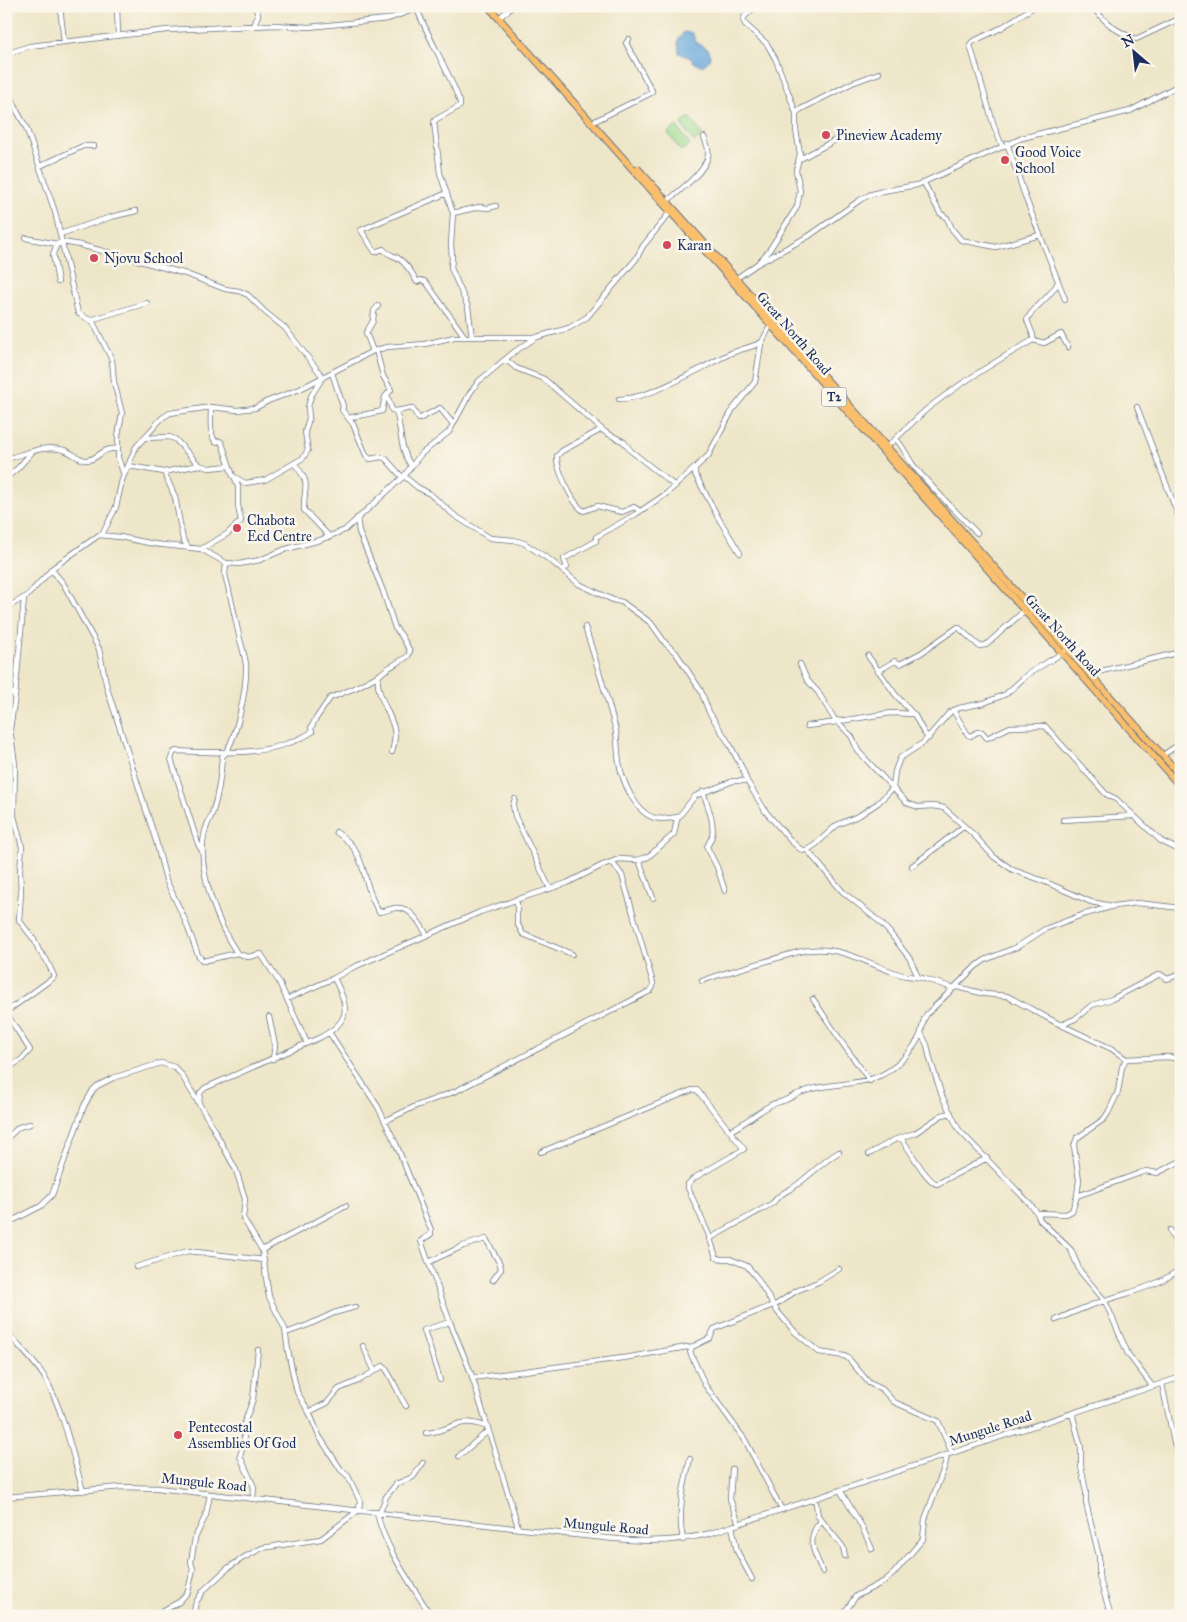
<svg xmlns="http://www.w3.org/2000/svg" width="1187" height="1622" font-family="'IM FELL Great Primer',serif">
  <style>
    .green { fill: #9cdb90; stroke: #5c8577 }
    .water { fill: #69a8db; stroke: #426c9c }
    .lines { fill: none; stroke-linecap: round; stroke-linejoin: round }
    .minor-casing { stroke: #656f83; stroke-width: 6 }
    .highway-casing { stroke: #656f83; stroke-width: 8 }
    .minor { stroke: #fff; stroke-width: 4.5 }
    .highway { stroke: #f9bf6d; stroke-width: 6 }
    .poi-dot { fill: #d1495b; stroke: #fbf7ec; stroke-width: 2 }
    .labels { text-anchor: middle; stroke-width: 5; stroke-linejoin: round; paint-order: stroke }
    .shield { fill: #fbf7ec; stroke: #5e6b89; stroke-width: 1 }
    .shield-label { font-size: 12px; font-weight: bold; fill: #1b2f5e }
    .poi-label { font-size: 14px; fill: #1b2f5e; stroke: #fbf7ec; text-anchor: start }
    .street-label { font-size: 14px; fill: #1b2f5e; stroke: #fbf7ec }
  </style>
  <rect width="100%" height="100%" fill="#fbf7ec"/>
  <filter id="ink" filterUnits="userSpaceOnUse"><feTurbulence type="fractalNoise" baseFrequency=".02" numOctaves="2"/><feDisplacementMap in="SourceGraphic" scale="10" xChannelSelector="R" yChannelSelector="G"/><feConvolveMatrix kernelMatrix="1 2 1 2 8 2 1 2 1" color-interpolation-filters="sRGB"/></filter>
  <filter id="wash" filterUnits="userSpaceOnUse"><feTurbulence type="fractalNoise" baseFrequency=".0096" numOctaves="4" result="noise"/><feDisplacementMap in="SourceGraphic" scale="20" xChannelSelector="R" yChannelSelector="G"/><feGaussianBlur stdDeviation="1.12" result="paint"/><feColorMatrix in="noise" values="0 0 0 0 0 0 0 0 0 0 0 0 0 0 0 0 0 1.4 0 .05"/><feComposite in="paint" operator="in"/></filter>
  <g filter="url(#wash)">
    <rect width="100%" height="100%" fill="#eee6c8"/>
    <path class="green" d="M690,117L703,136L694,142L681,124Z
      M677,126L690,145L681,151L668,133Z"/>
    <path class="water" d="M684,32L692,33L696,42L709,50L710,58C703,70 698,66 690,58C687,56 682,55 679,53L678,40Z"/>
  </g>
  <g filter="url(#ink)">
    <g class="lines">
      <defs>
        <path id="minor" d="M60,6L64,42
          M117,6L118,36
          M756,6L745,16L743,20L745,24L767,44L776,60L796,113V130L800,154L796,170L800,191L797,207L768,252L759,262
          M1092,6C1105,23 1117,32 1136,39L1181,18
          M1178,6L1181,11
          M417,9C430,41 448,70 460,102V106L435,120L434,122L440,173L453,213L451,244L452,258L451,268L468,307L472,337
          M499,18L513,6
          M254,26L258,15L255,6
          M6,54L30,46L167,30L274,25L309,27L388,19L424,6
          M6,82L17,111L26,127L55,212L78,313L93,322L112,360L114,382L122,413L118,436V458L124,475
          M796,113L801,109L852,83L879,73
          M591,123L651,93L652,91L626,43L629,39
          M1007,143L1026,199L1065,299
          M1002,146L994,126L970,45L972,42L1001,28L1035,6
          M800,159L839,138
          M40,166L83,146H94
          M924,183L940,213L947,218L952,229L961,240L996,247L1040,235
          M447,193L361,230L375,252L383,249C387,254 392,255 398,258C407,264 412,273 417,282L421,280L426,282L465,337
          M666,202C679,191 704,173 708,156C710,150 706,143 704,137
          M453,213L479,207L488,208L496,206
          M60,234L111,217L136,211
          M26,238L57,244L63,242L80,245L137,260L186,274L225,289L239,291L248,295L265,312L285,328L323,377L311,396L308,407L309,418L305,432L308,450L303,458L265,480L245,483L233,476L222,443L220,441L215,442C209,431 211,419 211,407
          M57,244L53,254L58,282
          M734,280L757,264L809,236L860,200L869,195L883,191L917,185L1022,138L1130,111L1181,84
          M90,320L147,303
          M1033,340V335L1027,320C1031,308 1051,298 1058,282
          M373,351L366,333L373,321L374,311L378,306
          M506,360L516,368L544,379L605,432L624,442L631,451L675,486
          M332,373L343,406L342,410L353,424L366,455L370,459L381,457L386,459L402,477
          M387,395L392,410L396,411C402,431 399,447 411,466
          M619,399C651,399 700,368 729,354C740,349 751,348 762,342
          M1137,407L1181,523
          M396,411L412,408L419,419L440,408L453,424
          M348,418L382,411L385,397L391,390L383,376L376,350
          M602,429L562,451L557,456C556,468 573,505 584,511L597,506L622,512L634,507L640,511
          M144,438L169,437L175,439L199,465
          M896,439C904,448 907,456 913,465C933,489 955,511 977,533
          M885,448C900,436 912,422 927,409C960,383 996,361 1033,340L1044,343L1061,334L1068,347
          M6,459C25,454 45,444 64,450C71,452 78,459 85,460C98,461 100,447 118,449
          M294,463C313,487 303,484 304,510L330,537
          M129,466L164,472L199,465L209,468L229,466
          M695,469V474L719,519L740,553
          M164,472L175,497L183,540L189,548
          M404,476L417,487L430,494L454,515L490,538L514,540L524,543L550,560L579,584L613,600L622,602L651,623L666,644L676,653L701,691L709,712L730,745L743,770L747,781L766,812L791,841L800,849L803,850H807L815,845L837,825L860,815L878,803L893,788L895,771L900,758L923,743L950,712L959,708L984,703L1006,694L1028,674L1064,652
          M6,478L18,468L32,452
          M357,518L359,532L383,591L395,628L401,635L410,651L408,656C401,662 383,669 379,676C373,689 392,716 394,729C396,737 394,745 392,752
          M102,535L116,507L122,480L136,447L162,418L170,413L211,407L237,410L255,408L268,401L300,389L373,351L387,347L425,344L454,337H536
          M201,549L227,534L241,521L238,506V487L235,478
          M226,563L225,575C230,593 234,612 238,631C240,642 245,654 246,665C247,686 237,742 222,757C221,776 218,796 212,814C209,821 205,828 204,836C197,870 218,925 237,953
          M51,569L63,583L99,649L107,688L156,841L166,880L185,920L198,955L203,961L237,953L248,957L261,954L279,982L307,1043
          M562,570L567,567L564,559L596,541V537L636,514L666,494L708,456L733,409L755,382L761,344L771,324
          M6,608L27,596L54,567L99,535L120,537L154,544L201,549L226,563L239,564L260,560L283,550L320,540L345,530L404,476L421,454L449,432L470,393L479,381L514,352L537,337L569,328L587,317L636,259L643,246L672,210
          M585,627C596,661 606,694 615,727C618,739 617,750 619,762C622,780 635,813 655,818C663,820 670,818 678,817
          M868,656L895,694L913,714
          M800,664L807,680L818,692L835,720L840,721L891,713L914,714L924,733L929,738
          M878,671L895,661L900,664L921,653L958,627L979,646L986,645L1024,611
          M1089,674L1181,652
          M6,688L15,696L10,729L15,764L14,816L22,847L20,870L21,893L19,920L35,941L39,951L46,959L54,976L53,978L6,1012
          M15,696L24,599
          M953,710L968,735L971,736L977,732H982L987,738L1010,727L1045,726L1106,794L1116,799L1161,841L1181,851
          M837,721L852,737L858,751L907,803L918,807L933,806L944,808L974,835L994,857L1013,870L1041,880L1091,902L1112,906
          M807,726L837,722
          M1163,755L1181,743
          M703,791C707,805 715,822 712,836C711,840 708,844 707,847L717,867L725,891
          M515,799L513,805L515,816L550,889
          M1063,820L1133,816
          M336,832C370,853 360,883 379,912C385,911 390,909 395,908C411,906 420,924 427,935
          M807,850L843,892L880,922L890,933L910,959L918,977
          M202,851L198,844L171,759L173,753L176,751C222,753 272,757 312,732L311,728L315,720L330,698L355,688L381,674
          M639,860L653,898
          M912,866L963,827
          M517,899V923L523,934L572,954
          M702,981L719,975L798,952C838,942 866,964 902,975C909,977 917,976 925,979C935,982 944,985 954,988
          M957,987L985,994L1007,996L1057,1023L1112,1049L1126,1059L1168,1057L1181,1059
          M287,999L334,978L352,968L480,912L567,883L603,865L619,859L637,860L648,857L674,834L677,819L695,796L733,781H747
          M813,999L843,1044L870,1081
          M6,1013L30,1050L21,1060L6,1069
          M269,1017L275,1045L273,1059
          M1061,1025L1075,1019L1092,1005L1112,999L1160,974L1167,979L1181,974
          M329,1032L378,1107L396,1144L431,1230V1234L421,1241L450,1322L471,1373L514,1513L518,1528
          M199,1103L200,1093L205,1088L319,1038C352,1021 349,1008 334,978
          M385,1121L416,1106L456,1091L650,991L653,987V983L622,875L612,862
          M730,1131C744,1124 755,1114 769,1106C773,1103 778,1103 783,1101C789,1099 794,1095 800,1093C838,1078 872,1092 903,1059C911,1051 917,1043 921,1033
          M901,1138C909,1148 926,1181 937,1184L987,1158
          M6,1139L19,1127L30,1124
          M541,1152L692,1090H697L744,1149L694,1178L688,1184V1188L708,1233L716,1257L720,1259H730L747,1266L757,1278L777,1311L795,1332L819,1352L844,1356L848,1358L869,1383L882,1389L894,1402L938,1421L952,1453
          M869,1154L894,1140L915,1133L942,1115L951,1113
          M6,1193L12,1221
          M1077,1196L1140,1173L1146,1171L1157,1173L1181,1161
          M1037,1213L1066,1214L1072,1211L1077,1196L1079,1180L1074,1146L1077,1138L1104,1119L1108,1113L1118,1092L1122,1067L1126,1059
          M6,1224L41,1206L52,1195L84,1106L93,1090L97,1086L113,1078L161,1063L174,1067L181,1074L210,1122L236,1170L245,1199L243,1218L262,1250L269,1297L285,1329L288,1351L297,1392L309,1412L319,1436L341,1470L348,1476L360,1501L359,1510L321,1539L262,1548L243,1558L228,1568L204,1590L196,1602L193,1616
          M1170,1230L1181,1256
          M709,1239L773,1203C779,1193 789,1191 798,1184C812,1173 824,1161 839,1152
          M262,1250L346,1206
          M429,1262L463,1246L486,1239L500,1264L501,1269L493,1280
          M136,1267L188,1251L264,1260
          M773,1305L714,1329L710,1338L692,1347L690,1352L705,1385L745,1440L782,1510
          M774,1306L796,1291L818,1282L839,1269
          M1056,1320C1079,1309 1104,1300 1129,1293C1148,1287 1165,1281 1181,1268
          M6,1331C18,1346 35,1361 45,1378C64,1412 72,1453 83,1491
          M286,1333L308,1325L334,1313L355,1307
          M363,1346L374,1370
          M472,1378L630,1357L687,1347L691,1349
          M440,1380L424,1330L450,1322
          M1162,1384L1174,1442L1181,1461
          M1153,1387L1128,1354L1105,1301L1080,1271L1071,1250L1040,1220L1037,1213L1030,1204L959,1130L942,1096L930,1059L927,1045L921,1033L924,1019L927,1014L975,967L985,960L1017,947L1045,929L1082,915L1114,906L1137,903L1181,908
          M309,1412L327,1403L339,1389L358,1381L383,1366C389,1369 400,1398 406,1406
          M1072,1413L1081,1448V1466L1086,1492V1503L1099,1556V1576L1111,1616
          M426,1433C453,1431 457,1415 487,1427
          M459,1456L488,1431
          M732,1469L730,1499L739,1524
          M840,1490L861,1525L872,1549
          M6,1497L122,1487L157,1488L576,1535C625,1540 662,1546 711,1533L1181,1377
          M815,1498L818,1516L843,1547L845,1556
          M253,1499L254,1487L240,1456L244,1443V1424L253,1399L258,1350
          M377,1512C383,1546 413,1586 431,1616
          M380,1512L386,1497L396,1484L413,1477L423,1463
          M821,1521C805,1538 814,1553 823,1572
          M732,1526L737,1551L752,1579
          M683,1540C677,1511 684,1486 690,1459
          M153,1616L179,1602L188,1592L193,1569L191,1562L195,1538L206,1515L210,1494
          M842,1616L856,1596L885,1581L894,1573L923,1539L925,1519L945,1465L947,1455"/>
        <path id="highway" d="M488,6L1181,787
          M638,169L1181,776"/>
      </defs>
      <use href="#minor" class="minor-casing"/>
      <use href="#highway" class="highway-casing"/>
      <use href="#minor" class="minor"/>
      <use href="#highway" class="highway"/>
    </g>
  </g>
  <g class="poi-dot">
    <circle cx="826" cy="135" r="5"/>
    <circle cx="1005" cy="160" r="5"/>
    <circle cx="667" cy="245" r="5"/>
    <circle cx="94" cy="258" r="5"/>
    <circle cx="237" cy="528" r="5"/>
    <circle cx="178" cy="1435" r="5"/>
  </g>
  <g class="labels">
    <rect class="shield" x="821.5" y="387.5" width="25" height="19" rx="4"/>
    <g class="shield-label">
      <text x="834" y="401">T2</text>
    </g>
    <g class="poi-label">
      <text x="836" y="140">Pineview Academy</text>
      <text x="1015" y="157">Good Voice<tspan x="1015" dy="16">School</tspan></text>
      <text x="677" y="250">Karan</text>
      <text x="104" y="263">Njovu School</text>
      <text x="247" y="525">Chabota<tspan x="247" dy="16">Ecd Centre</tspan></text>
      <text x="188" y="1432">Pentecostal<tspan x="188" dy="16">Assemblies Of God</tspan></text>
    </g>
    <g class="street-label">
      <text transform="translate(794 333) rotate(49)" y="5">Great North Road</text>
      <text transform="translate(1063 635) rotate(48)" y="5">Great North Road</text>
      <text transform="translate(990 1428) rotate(-18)" y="5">Mungule Road</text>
      <text transform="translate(204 1482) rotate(6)" y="5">Mungule Road</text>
      <text transform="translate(606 1526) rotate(5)" y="5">Mungule Road</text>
    </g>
  </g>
  <rect width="1187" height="1622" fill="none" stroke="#fbf7ec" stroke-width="25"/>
  <g transform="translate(1134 52) rotate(332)" stroke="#fbf7ec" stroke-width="4" paint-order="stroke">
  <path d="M0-4L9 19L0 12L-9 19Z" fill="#1b2f5e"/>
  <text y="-8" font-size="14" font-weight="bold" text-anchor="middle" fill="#1b2f5e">N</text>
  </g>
</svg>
